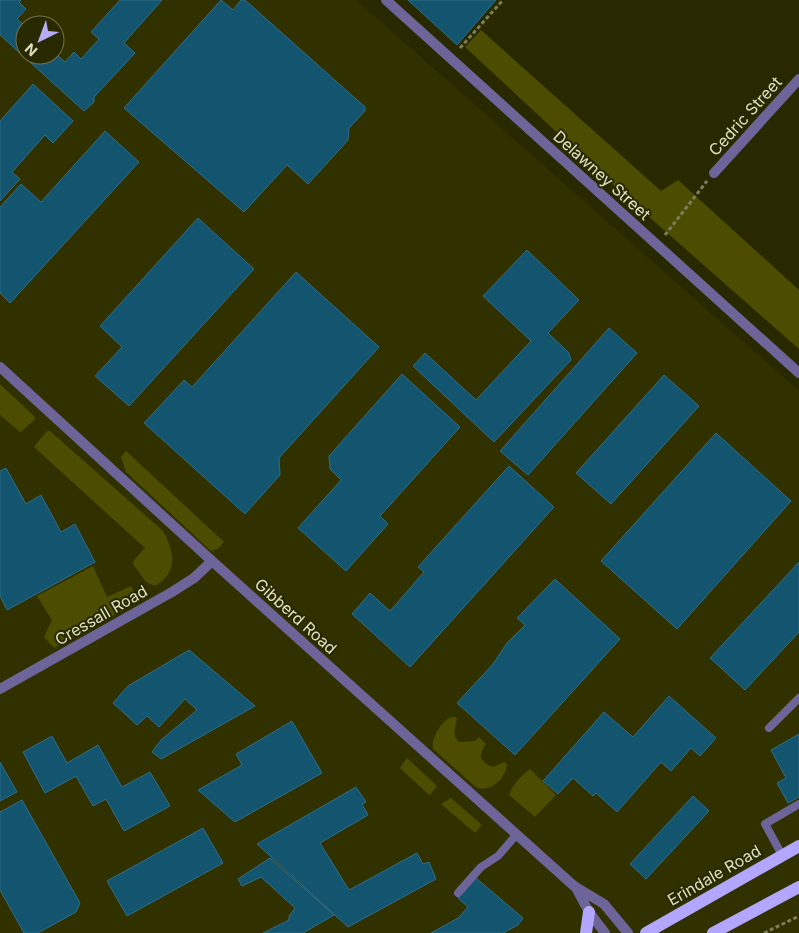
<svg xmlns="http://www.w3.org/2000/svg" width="799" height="933" font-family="Inter,sans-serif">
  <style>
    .built { fill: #313100; fill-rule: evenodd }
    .green { fill: #4d4d02 }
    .building { fill: #13556f; stroke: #306d88 }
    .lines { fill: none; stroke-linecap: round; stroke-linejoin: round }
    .path { stroke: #7c7d59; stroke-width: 3; stroke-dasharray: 4 2.5; stroke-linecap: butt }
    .service { stroke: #6d659a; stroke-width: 8 }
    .minor { stroke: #6d659a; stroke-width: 10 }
    .tertiary { stroke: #6d659a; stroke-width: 10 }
    .primary { stroke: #b3a6fe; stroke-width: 12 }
    .labels { text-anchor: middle; stroke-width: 4; stroke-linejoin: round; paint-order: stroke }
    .street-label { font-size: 16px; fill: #dee0c3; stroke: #292900 }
  </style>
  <rect width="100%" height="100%" fill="#292900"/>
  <path class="built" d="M0,0H356L799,391V933H0ZM25,25H55V55H25Z"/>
  <path class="green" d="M481,30L661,191L678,180L799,290V349L622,193L465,47Z
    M0,384L35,417L34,420L21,432H20L0,415Z
    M47,431H50L163,531C175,552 178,573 155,586L146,582L133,564L134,560L145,548L34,447Z
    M126,451L224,542L218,549L211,551L126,472L121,457Z
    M93,566L107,597L131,586L133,590L134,599L123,610L54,648L44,637L52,620L37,596Z
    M451,717H456L457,719C455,728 452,735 459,742L475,741L479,737L486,744C478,755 479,762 493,767L505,762L507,765C505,779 491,792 477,788L433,749C431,738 441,722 451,717Z
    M407,758L437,786L430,795L428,794L400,768Z
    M530,769L556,795L535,817L509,795C513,784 521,776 530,769Z
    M451,798L482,825L475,833L441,804Z"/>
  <path class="building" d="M0,0H21L19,2L26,9L17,19L25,26V55H55V53L65,62L74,52L81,59L99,39L91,32L120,0H162L124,43L135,53L94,97V102L84,111L0,35Z
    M221,0L233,10L241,0H245L365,107V111L349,128L348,140L308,184L287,165L244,212L124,108Z
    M408,0H496L457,45Z
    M33,84L73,121L53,143L45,135L12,172L20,179L0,201V121Z
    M105,131L139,162L10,303L0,293V207L21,184L41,202Z
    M198,218L254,269L129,406L95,376L122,347L100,326Z
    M527,250L579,300L548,333L569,353L571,360L494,442L413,366L425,353L476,400L531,341L483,296Z
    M296,272L379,347L279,458L280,475L245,514L144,423L184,380L192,387Z
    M609,328L637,353L528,475L500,451Z
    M402,374L460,427L380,516L388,524L346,571L298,528L341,480L330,469L329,456Z
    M664,375L699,406L611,504L576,473Z
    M716,433L791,501L677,629L601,561Z
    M509,466L554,507L410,667L352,614L370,593L390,611L424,572L418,567Z
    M6,468L26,504L41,495L61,532L75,524L95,562L7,610L0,596V471Z
    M799,562V632L745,690L710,658Z
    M555,579L620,639L515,755L457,703L493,664L507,643L525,625L517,618Z
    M189,650L255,706L161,759L152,752L161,740L197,710L185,699L159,727L147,716L137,725L113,703L128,686Z
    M669,696L716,738L700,756L691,748L671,771L661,762L617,812L596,793L593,796L573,778L558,794L543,781L604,712L633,737Z
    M292,721L322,773L235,822L198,790L242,765L236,754Z
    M799,734V797L788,803L777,783L786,778L771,750Z
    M52,736L67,763L98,745L122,787L150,772L170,806L124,831L106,799L93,806L76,776L45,793L23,752Z
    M0,762L17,792L0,801Z
    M356,787L366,802L362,804L368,815L320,843L349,890L417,853L423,864L429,862L436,879L348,927L257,844Z
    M693,796L709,811L646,879L630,864Z
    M22,800L80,903L76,912L38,933H24L0,890V812Z
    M203,828L223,863L127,916L107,881Z
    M270,858L334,915L303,933H263L289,920V916L295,908L261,877L242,886L238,879Z
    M476,878L523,918L518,925L503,933H431L458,918L468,907L458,898Z"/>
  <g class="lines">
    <path class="path" d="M460,48L503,0
      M665,235L707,181
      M764,933L799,916"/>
    <path class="service" d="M769,728L799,698
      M782,855L765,824L799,804
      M458,893L481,867L498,856L517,834"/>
    <path class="minor" d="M714,173L799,79
      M0,367L212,561L574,886L604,904L628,933
      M0,689L172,592L194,578L212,561
      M575,886L589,912L605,933"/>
    <path class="tertiary" d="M386,0L799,373"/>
    <path class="primary" d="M586,933L589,912
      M646,933L799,846
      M713,933L799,887"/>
  </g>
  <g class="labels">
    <g class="street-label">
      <text transform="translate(745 116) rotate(-48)" y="6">Cedric Street</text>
      <text transform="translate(602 175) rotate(42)" y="6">Delawney Street</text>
      <text transform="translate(101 615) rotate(-30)" y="6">Cressall Road</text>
      <text transform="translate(296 616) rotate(42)" y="6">Gibberd Road</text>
      <text transform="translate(714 875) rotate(-30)" y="6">Erindale Road</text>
    </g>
  </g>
  <g transform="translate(40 40) rotate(222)"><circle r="24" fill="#292900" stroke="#71724e"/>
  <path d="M0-4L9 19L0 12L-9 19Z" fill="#b6acf8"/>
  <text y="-8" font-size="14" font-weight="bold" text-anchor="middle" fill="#dee0c3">N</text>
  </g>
</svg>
